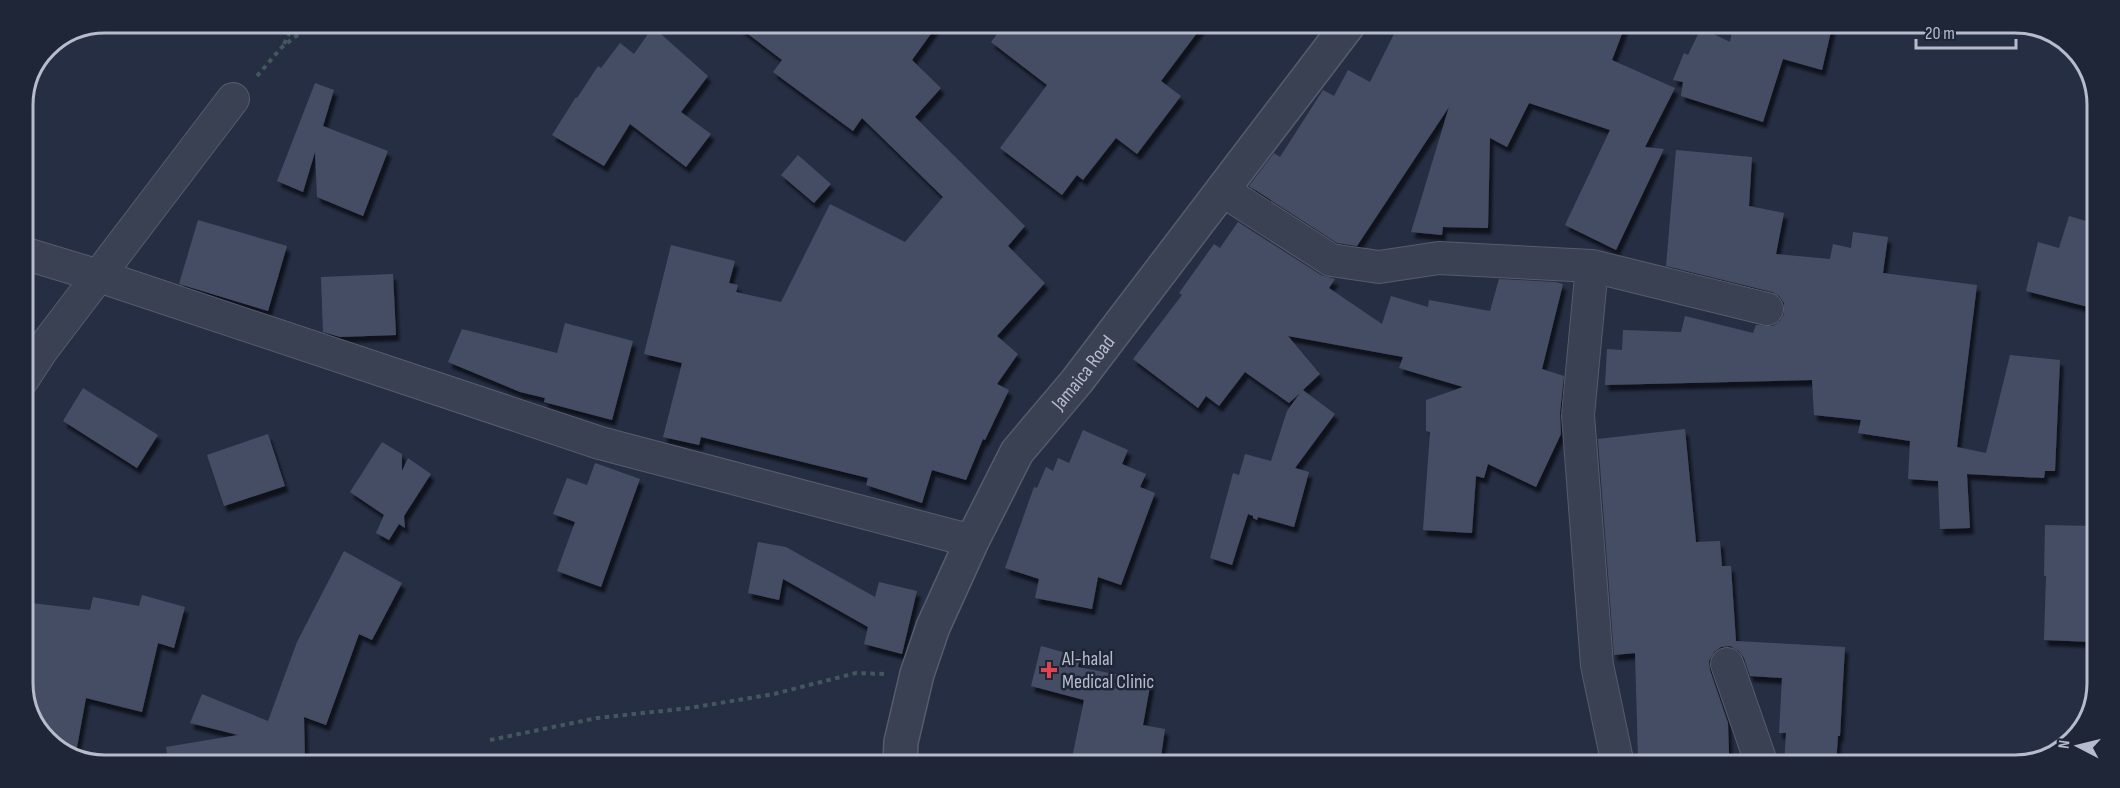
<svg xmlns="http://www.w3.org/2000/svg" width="2120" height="788" font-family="'Sofia Sans Condensed',sans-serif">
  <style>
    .building { fill: #454d65; filter: url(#shadow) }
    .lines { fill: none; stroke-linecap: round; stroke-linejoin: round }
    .minor-casing { stroke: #555c6d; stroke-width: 34 }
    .tertiary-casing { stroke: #555c6d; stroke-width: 36 }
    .path { stroke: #43585d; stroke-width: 4; stroke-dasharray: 4.5 4.5; stroke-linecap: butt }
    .minor { stroke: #3a4152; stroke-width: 32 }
    .tertiary { stroke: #3a4152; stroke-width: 33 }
    .health-dot { fill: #e0444e; stroke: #1f2638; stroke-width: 2 }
    .labels { text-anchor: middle; stroke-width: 5; stroke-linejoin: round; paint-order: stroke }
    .street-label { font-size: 20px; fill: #b7bccc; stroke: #1f2638 }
    .poi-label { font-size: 20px; fill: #b7bccc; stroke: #1f2638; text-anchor: start }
    .rim { fill: none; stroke: #b7bccc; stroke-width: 3 }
  </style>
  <defs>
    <filter id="shadow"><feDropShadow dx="3.5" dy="6" stdDeviation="1.5" flood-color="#0009"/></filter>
  </defs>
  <rect width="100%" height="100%" fill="#262e43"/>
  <path class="building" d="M735,24H938L912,60L941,88L915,117L1025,226L1008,246L1045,283L997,336L1018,354L997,384L1009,390L985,440L983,439L966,480L932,470L922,503L866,485L868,478L701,437L699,445L663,437L682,363L644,354L671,245L735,261L729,283L738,285L736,292L781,302L830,204L905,242L943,197L862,118L853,131L773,72L782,60Z
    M1004,25H1203L1161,81L1181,96L1137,154L1116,138L1083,180L1077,175L1062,195L1000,148L1047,85L991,42Z
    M1398,26H1625L1612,60L1675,88L1645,147L1664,149L1616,250L1565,225L1610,130L1529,103L1507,147L1490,138L1488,228L1443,227L1442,235L1411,232L1449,107L1357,246L1337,243L1249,186L1274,153L1280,157L1323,90L1334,96L1348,70L1370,82Z
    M1733,26L1832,27L1822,70L1783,59L1763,122L1681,96L1683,82L1673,80L1684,53L1688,55L1701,28L1730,42Z
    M653,27L708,76L681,112L711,134L686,167L630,124L604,166L552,135L576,97L577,98L598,66L601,68L620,43L634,54Z
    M315,83L334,90L323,126L388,151L363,216L317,197L315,152L303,192L277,181Z
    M1676,150L1752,157L1749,206L1784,213L1776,254L1830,259L1833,244L1851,248L1853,232L1888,237L1883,273L1977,285L1957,447L1986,453L2010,355L2060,360L2055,471H2045L2044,478L1967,474L1970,528L1940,529L1938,481L1908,479L1910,441L1858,433L1861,420L1814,415L1812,380L1605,385L1607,349L1622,350L1623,330L1681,332L1685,316L1753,333L1756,325L1773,326L1780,321L1784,314V303L1779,296L1772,292L1666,266Z
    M798,155L831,184L814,203L781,175Z
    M2069,216L2096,224V309L2026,291L2038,242L2059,248Z
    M198,220L287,246L268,311L179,284Z
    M1238,222L1321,275L1335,279L1329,288L1382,324L1391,296L1428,307L1429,300L1490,311L1499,279L1555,282L1563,284L1542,369L1564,376L1560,413L1561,434L1536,487L1488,464L1484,478L1476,476L1472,533L1423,530L1430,432L1426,431V400L1463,387L1399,368L1403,357L1288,336L1320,374L1303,390L1335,414L1295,468L1309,472L1294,527L1258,517L1257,520L1253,518V516L1248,514L1232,565L1210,558L1233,473L1239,475L1245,454L1271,461L1287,411L1300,393L1289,403L1245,372L1219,406L1206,396L1198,408L1133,359L1182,295L1179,293L1214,244L1220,248Z
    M393,274L396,335L340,337L323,332L321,277Z
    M565,323L633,341L612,420L544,402L545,398L520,392L448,362L462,329L557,353Z
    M83,388L158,435L137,468L63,421Z
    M1685,429L1696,542L1720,541L1722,566H1731L1736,641L1845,647L1840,736H1838L1836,765H1784L1786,733H1779L1782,678L1750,676L1744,658L1739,651L1730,646L1721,647L1714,652L1709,661L1710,670L1728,723L1729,755L1638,758L1635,653L1614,655L1598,439Z
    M1083,430L1128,450L1122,464L1146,474L1140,487L1155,493L1121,585L1098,577L1092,609L1035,598L1039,579L1005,568L1034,487L1037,488L1046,467L1053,471L1058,458L1069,463Z
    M268,434L285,486L224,506L207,455Z
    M382,442L402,454V471L408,458L431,474L404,516L405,528L399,524L389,540L376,533L384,515L350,492Z
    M595,463L640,479L601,587L557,571L575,522L553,514L567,478L587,485Z
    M2045,525L2094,526L2093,642L2044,640L2046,576H2044Z
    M758,542L786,547L875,597L879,582L917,591L902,654L864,644L868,627L783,579L779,600L748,593Z
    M344,551L402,583L372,640L359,634L326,725L304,717L305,760L168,761L166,747L238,735L190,723L202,694L268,721L297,642Z
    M142,595L185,607L174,648L158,643L142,712L86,698L75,758L40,733L23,689V602L90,610L93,597L139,606Z
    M1041,646L1081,657L1078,667L1151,681L1143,725L1165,729L1160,764L1071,763L1084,700L1031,686Z"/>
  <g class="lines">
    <defs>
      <path id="minor" d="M1222,190L1331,260L1379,267L1439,258L1592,266L1767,309
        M23,253L99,276L600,443L972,541
        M1592,266L1578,415L1597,665L1618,765
        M23,379L42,350L233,99
        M1727,664L1762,765"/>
      <g id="tertiary">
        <path id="s1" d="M900,763L901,742L917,674L933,627L972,541L1017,452L1077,381L1348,25"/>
      </g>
    </defs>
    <use href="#minor" class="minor-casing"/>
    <use href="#tertiary" class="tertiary-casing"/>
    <path class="path" d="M284,44L294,23
      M257,76L282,47L313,23
      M490,740L597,718L690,708L774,694L856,673L884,674"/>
    <use href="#minor" class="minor"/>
    <use href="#tertiary" class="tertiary"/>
  </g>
  <path class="health-dot" d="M1046 661h6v6h6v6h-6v6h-6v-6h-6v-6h6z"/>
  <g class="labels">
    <g class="street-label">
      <text dy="7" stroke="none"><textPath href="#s1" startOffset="438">Jamaica Road</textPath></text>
    </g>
    <g class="poi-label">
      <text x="1062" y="665">Al-halal<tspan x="1062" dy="23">Medical Clinic</tspan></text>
    </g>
  </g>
  <path d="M0 0H2120V788H0ZM105 33H2015A72 72 0 0 1 2087 105V683A72 72 0 0 1 2015 755H105A72 72 0 0 1 33 683V105A72 72 0 0 1 105 33Z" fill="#1f2638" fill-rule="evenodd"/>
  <path class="rim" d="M105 33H2015A72 72 0 0 1 2087 105V683A72 72 0 0 1 2015 755H105A72 72 0 0 1 33 683V105A72 72 0 0 1 105 33Z"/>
  <g transform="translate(2078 746) rotate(277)" stroke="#1f2638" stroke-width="4.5" paint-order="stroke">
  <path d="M0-4.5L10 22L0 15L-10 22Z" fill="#b7bccc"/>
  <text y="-9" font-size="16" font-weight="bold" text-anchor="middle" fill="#b7bccc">N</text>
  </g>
  <path d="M1916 39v9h100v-9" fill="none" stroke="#b7bccc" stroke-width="3"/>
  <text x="1925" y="39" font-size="18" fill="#b7bccc" stroke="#1f2638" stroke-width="4.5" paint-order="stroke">20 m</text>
</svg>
